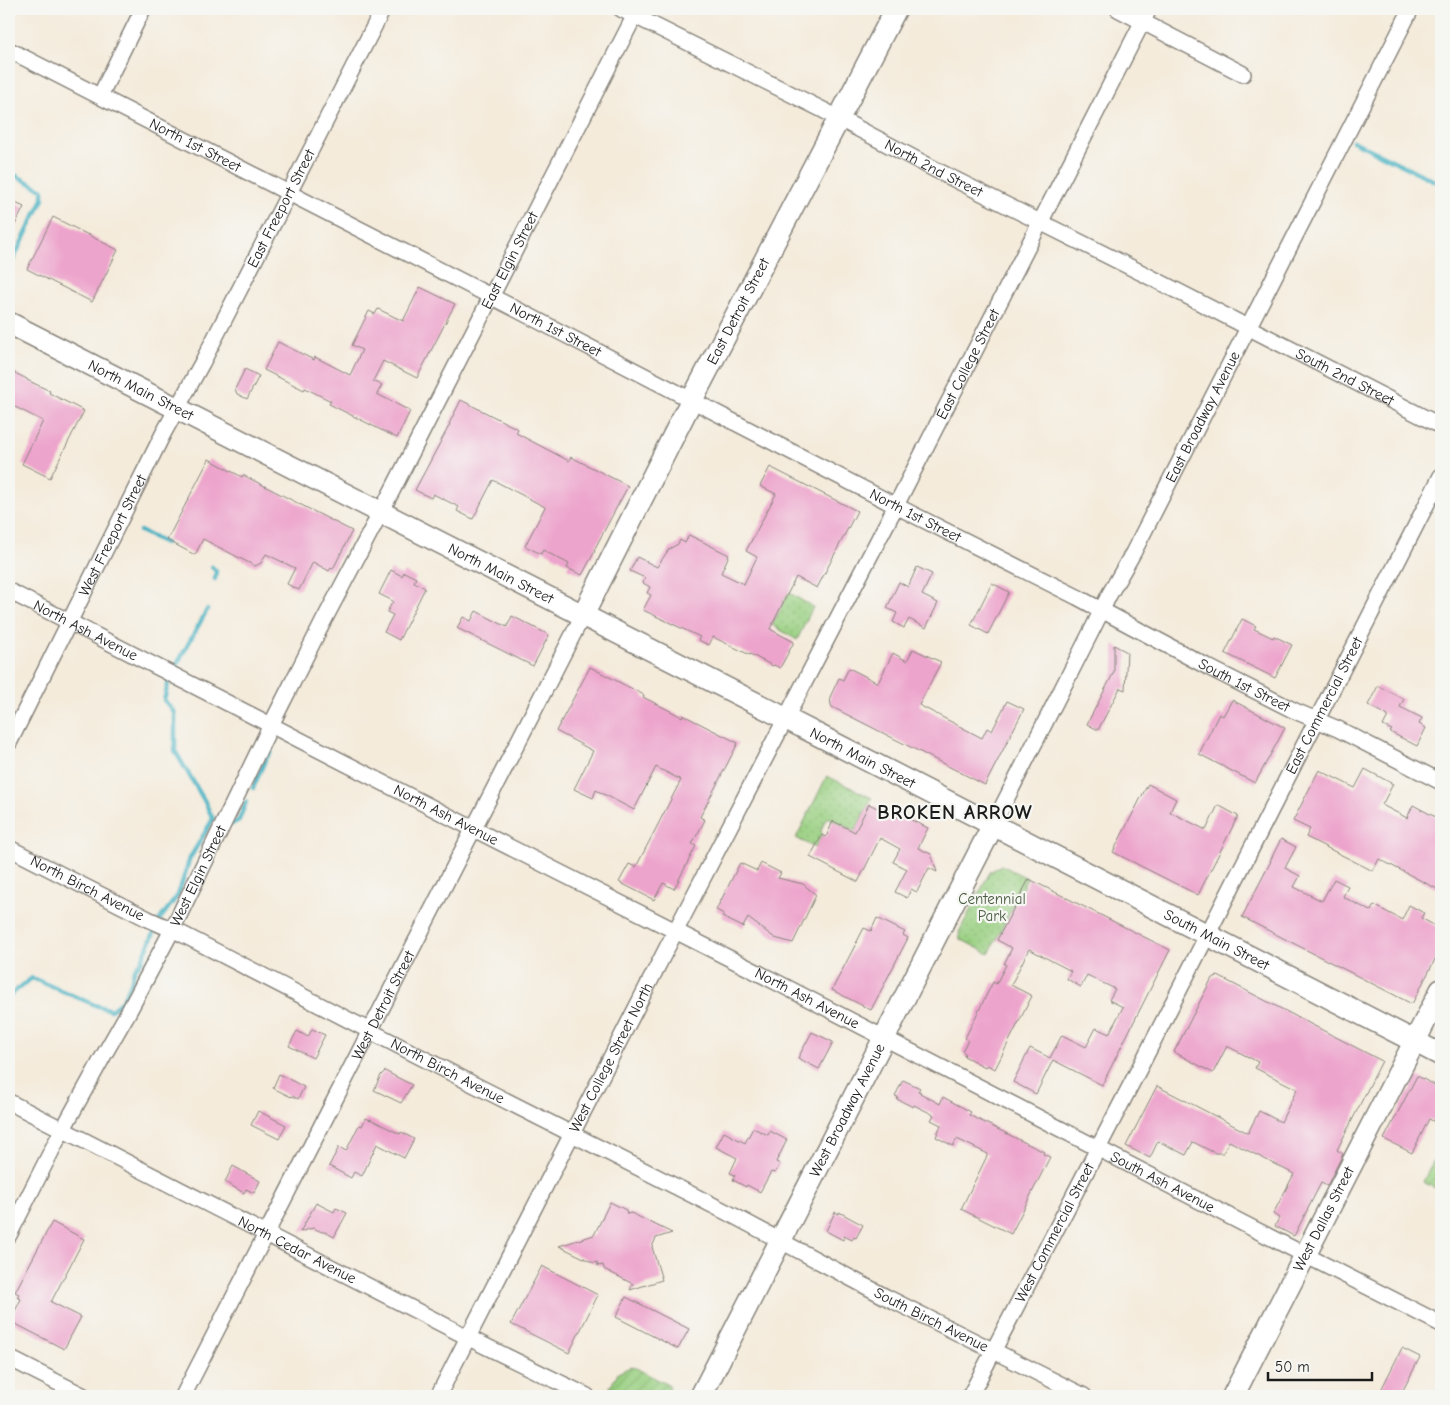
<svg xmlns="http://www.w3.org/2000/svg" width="1450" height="1405" font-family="'Comic Neue',sans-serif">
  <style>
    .park { fill: url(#park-dots); stroke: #5b764f }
    .garden { fill: url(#garden-furrows); stroke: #5b764f }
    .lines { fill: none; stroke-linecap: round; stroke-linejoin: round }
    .stream { stroke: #46b2c3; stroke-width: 4.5 }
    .building { fill: #eda4cc }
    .street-casing { stroke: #88847c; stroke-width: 18 }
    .secondary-casing { stroke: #88847c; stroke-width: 24 }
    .street { stroke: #fff; stroke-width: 15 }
    .secondary { stroke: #fff; stroke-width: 21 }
    .labels { text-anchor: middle; stroke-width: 4.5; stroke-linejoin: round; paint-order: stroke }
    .street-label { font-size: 15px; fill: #1c1c1c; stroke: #f6f6f2 }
    .park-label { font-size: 15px; fill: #485b40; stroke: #f6f6f2 }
    .district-label { font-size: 20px; font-weight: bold; letter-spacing: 1px; fill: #1c1c1c; stroke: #f6f6f2 }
  </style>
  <defs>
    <pattern id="park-dots" width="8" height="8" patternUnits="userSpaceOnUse" patternTransform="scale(1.25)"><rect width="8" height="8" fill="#9ad082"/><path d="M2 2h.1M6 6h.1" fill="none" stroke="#84b270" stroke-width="1.8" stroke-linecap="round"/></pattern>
    <pattern id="garden-furrows" width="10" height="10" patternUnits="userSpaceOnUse" patternTransform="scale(1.25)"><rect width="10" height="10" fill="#9ad082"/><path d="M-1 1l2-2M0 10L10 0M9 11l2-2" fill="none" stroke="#84b270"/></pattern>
  </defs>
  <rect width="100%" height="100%" fill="#f6f6f2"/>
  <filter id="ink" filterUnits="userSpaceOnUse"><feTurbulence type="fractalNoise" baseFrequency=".02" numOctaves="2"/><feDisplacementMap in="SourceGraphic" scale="10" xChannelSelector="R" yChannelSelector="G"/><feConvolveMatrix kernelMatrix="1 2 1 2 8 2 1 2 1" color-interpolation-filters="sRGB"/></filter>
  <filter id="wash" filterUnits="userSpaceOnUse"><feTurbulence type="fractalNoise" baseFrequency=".0096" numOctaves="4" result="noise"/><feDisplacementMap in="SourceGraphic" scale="20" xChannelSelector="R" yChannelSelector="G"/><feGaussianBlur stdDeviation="1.12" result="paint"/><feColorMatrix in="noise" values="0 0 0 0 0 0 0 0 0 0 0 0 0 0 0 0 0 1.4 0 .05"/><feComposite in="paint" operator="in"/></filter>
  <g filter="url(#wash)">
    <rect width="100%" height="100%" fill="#f4ebdb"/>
    <path class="park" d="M788,592L813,607L797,640L772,625Z
      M827,776L872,798L855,831L827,817L821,830L822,835L815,848L796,838Z
      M1001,865L1027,878L989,954L960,939L959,932L990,872Z"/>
    <path class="garden" d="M1441,1145V1191L1423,1182Z
      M632,1366L670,1386L665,1396H624L609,1389L618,1373Z"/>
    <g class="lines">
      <path class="stream" d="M1353,141L1441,184
        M9,172L43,190V199L9,268
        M140,531L165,543
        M212,567L216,571L215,579
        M176,666L207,610
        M253,788L265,760L271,752
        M232,824L239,820L246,802
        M9,996L32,978L95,1005L111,1010L122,1001L131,983L134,971L142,960L160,919L178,895L190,858L213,819L204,800L175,751V713L164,700L169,680"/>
    </g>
    <g id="blocks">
      <path class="building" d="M9,200L24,207L9,237Z
        M53,217L118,250L92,302L27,269Z
        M420,287L455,304L417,378L383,361L373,381L382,385L377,394L410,411L397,438L329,404L331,401L305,388L304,390L264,370L278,342L314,360L315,357L350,375L362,350L352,345L369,311L375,314L378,309L403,321Z
        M245,369L259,376L247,399L237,394L235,389Z
        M9,370L27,379V380L50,391L49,393L84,411L50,478L22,464L43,421L9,404Z
        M461,400L518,429L516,433L569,461L571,457L628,486L594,550L595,551L582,575L567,568L569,564L543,550L541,554L525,546L545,507L493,480L473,519L457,511L459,507L433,494L431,498L415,490L450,424H449Z
        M209,459L242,477L243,475L352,531L333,569L331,568L329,571L313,562L299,590L287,584L295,568L266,554L261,563L255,566L203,539L195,555L167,540Z
        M770,467L857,511L817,588L796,577L770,629L794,642L780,668L774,665L773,666L750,654V655L713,637L709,645L698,640L700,637L643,610L651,595L647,593L650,587L643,583L645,578L630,571L637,557L657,567L669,549L678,544L680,540L685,543L689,535L729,555L721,573L744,584L757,557L746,551L776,494L760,486Z
        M917,567L932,574L922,595L938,603L926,628L909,619L904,628L893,622L897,613L887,608L899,582L908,587Z
        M391,570L402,576L404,572L416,578L414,582L425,588L399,640L384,632L393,615L387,612L393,601L379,594Z
        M992,583L1009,592L988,634L971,625Z
        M476,611L507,627L512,616L549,635L533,666L457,628L463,617L471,621Z
        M1242,619L1256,626L1254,629L1273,638L1274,636L1292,645L1275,678L1225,653Z
        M1114,645L1127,652L1125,690L1120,688L1098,730L1087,724L1114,672Z
        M913,649L941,662L919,705L982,738L987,728L992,731L1007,701L1024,709L985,785L832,707L831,705L830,697L839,678L843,680L849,668L878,683L893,653L907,661Z
        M590,667L644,695L643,697L682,717L683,715L738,743L700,817L705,820L692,844L696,846L674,889L663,883L654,900L619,882L629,864L636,867L681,780L656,767L634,810L596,790L593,798L574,789L593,751L556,731Z
        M1378,686L1404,699L1400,707L1422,718L1419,724L1426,728L1417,746L1390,732L1392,730L1383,726L1388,716L1368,705Z
        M1232,700L1285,728L1255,783L1199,754L1219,714L1223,716Z
        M1365,769L1393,784L1382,805L1407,818L1413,805L1441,820V891L1379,859L1373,871L1306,837L1310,829L1293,821L1319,770L1355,788Z
        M1148,784L1176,799L1170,812L1206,830L1218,805L1238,816L1198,895L1113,852Z
        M869,804L897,818L899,814L928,828L918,848L931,854L937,872L929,868L917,892L911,889L907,898L895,892L907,869L893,862L900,849L880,838L858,882L810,857L822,835L826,837L833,821L855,832Z
        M1281,839L1296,847L1285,868L1300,876L1294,887L1322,901L1334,879L1348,886L1343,897L1371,911L1374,905L1402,920L1409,905L1424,913L1421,918L1441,929V948L1412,1004L1242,917L1271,861H1270Z
        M740,863L757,871L761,863L781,873L778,878L803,884L816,895L793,943L775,938L748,918L743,927L722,917L724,914L716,910Z
        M1029,879L1170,950L1102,1085L1053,1060L1036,1094L1013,1082L1030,1048L1050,1058L1062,1035L1086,1047L1096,1028L1109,1034L1123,1007L1109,1000L1115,989L1087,975L1081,987L1067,979L1071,971L1029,949L1011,985L1032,996L995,1069L987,1065L985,1067L964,1056L965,1053L962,1051L968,1040L965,1038L993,982L996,984L1006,965L1004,964L1012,948L997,940Z
        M877,918L905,932L903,935L908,938L871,1010L832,990L864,928L871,931Z
        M1218,976L1382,1061L1337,1150L1343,1154L1327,1186L1321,1183L1294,1236L1275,1226L1279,1218L1273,1214L1294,1174L1229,1141L1223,1153H1215L1193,1142L1186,1155L1158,1141L1150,1158L1126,1146L1157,1086L1248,1133L1259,1111L1281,1122L1297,1089L1255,1068L1258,1062L1227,1046L1213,1073L1174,1052L1212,978Z
        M312,1029L325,1035L313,1058L289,1046L297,1031L308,1037Z
        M812,1032L833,1042L819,1069L798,1058Z
        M385,1071L412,1085L401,1103L374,1090L381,1075Z
        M279,1074L304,1087L298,1099L292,1096L291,1097L273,1088Z
        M1417,1076L1441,1088V1125L1429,1119L1412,1153L1384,1139Z
        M903,1080L920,1088L918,1091L921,1092L920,1093L940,1104L943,1097L971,1112L969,1115L1044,1152L1043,1154L1050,1157L1011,1234L961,1209L988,1154L957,1139L953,1146L936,1137L941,1125L931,1120L934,1115L914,1105L913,1107L897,1099L898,1097L895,1096Z
        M258,1111L286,1125L279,1139L251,1125Z
        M366,1118L370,1120V1119L400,1134L401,1132L414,1139L404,1158L377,1144L362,1176L354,1172L351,1178L329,1166L339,1147L346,1151L359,1125L362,1126Z
        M753,1128L768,1135L770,1131L787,1140L776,1162L780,1164L775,1173L771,1172L760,1192L747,1185L746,1187L733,1180L735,1175L730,1173L737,1158L716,1147L724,1132L745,1143Z
        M233,1166L260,1181L254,1193L246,1189L244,1193L225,1182Z
        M610,1202L626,1210L627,1214L631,1213L672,1233L656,1238L652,1247L662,1280L630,1290L633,1284L604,1269L603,1265L598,1266L597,1262L594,1263L559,1246L594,1235Z
        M316,1203L334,1212L336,1208L347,1213L334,1237L325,1232H322L313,1228L300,1232Z
        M835,1212L839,1214V1212L863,1225L856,1238L854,1237L852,1240L844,1236L843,1240L826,1231Z
        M52,1222L84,1239L51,1302L81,1317L64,1349L10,1321L21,1299L17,1297L19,1294L15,1292Z
        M542,1266L598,1295L569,1353L511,1324Z
        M626,1297L689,1329L678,1349L616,1317Z
        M1402,1348L1420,1357L1400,1396H1394L1381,1390Z"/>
    </g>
  </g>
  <g filter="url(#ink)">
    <use href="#blocks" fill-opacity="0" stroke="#88847c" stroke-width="1"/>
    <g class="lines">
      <defs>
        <g id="street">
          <path id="s1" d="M621,9L823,110L938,171L1142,273L1441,426"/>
          <path d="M1118,9L1243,74"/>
          <path id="s2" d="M9,50L504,303L910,513L1077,597L1208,667L1295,711L1338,729L1441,782"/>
          <path d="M100,96L143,9"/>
          <path id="s3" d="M9,591L460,822L778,983L1252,1228L1441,1324"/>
          <path id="s4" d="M9,743L163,434L202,363L383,9"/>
          <path id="s5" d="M993,825L1094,626L1109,595L1133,553L1411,9"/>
          <path id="s6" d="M9,848L148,919L182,934L469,1082L736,1217L886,1297L1084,1396"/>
          <path id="s7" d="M9,1102L483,1345L587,1396"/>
          <path id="s8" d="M9,1235L57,1140L105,1053L129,1011L172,930L271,725L323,622L394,487L638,9"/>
          <path d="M9,1358L84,1396"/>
          <path id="s9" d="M183,1396L583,615"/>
          <path id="s10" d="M438,1396L675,932L888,521L1149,9"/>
          <path id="s11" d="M970,1396L1138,1071L1441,476"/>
        </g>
        <g id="secondary">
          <path id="s12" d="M9,323L824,738L1441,1055"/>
          <path id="s13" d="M583,615L684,415L896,9"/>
          <path id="s14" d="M701,1396L993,825"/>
          <path id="s15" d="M1233,1396L1441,990"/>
        </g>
      </defs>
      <use href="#street" class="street-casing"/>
      <use href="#secondary" class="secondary-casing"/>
      <use href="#street" class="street"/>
      <use href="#secondary" class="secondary"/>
    </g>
  </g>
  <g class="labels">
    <g class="street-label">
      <text dy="5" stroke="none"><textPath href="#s2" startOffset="209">North 1st Street</textPath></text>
      <text dy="5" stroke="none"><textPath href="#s1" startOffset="351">North 2nd Street</textPath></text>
      <text dy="5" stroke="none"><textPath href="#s4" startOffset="600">East Freeport Street</textPath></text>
      <text dy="5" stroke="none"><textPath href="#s8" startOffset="1096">East Elgin Street</textPath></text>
      <text dy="5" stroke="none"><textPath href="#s13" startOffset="341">East Detroit Street</textPath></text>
      <text dy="5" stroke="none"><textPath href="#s2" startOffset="614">North 1st Street</textPath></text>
      <text dy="5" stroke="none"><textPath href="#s10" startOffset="1160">East College Street</textPath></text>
      <text dy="5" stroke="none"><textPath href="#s1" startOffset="812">South 2nd Street</textPath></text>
      <text dy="5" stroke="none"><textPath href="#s12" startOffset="148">North Main Street</textPath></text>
      <text dy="5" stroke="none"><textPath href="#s5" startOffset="459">East Broadway Avenue</textPath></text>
      <text dy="5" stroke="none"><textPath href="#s2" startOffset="1019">North 1st Street</textPath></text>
      <text dy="5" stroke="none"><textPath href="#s4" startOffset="232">West Freeport Street</textPath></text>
      <text dy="5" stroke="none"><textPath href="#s12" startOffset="552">North Main Street</textPath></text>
      <text dy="5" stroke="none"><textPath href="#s3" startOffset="86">North Ash Avenue</textPath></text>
      <text dy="5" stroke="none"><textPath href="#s2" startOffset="1389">South 1st Street</textPath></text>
      <text dy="5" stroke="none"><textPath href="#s11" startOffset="776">East Commercial Street</textPath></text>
      <text dy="5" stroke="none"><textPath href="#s12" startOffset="958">North Main Street</textPath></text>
      <text dy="5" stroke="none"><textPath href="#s3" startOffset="491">North Ash Avenue</textPath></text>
      <text dy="5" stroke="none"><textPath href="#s8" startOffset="406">West Elgin Street</textPath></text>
      <text dy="5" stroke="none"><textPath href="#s6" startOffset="88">North Birch Avenue</textPath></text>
      <text dy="5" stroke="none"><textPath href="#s12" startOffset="1356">South Main Street</textPath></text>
      <text dy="5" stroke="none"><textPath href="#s3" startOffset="896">North Ash Avenue</textPath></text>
      <text dy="5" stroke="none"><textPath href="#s9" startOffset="439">West Detroit Street</textPath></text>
      <text dy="5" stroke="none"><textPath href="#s10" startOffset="380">West College Street North</textPath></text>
      <text dy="5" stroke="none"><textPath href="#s6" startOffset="492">North Birch Avenue</textPath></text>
      <text dy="5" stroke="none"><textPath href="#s14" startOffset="321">West Broadway Avenue</textPath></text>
      <text dy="5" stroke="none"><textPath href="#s3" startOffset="1296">South Ash Avenue</textPath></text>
      <text dy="5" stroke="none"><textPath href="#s15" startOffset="199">West Dallas Street</textPath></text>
      <text dy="5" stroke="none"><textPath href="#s11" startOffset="184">West Commercial Street</textPath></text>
      <text dy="5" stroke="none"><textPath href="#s7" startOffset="324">North Cedar Avenue</textPath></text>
      <text dy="5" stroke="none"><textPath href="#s6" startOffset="1036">South Birch Avenue</textPath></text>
    </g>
    <g class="park-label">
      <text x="992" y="904">Centennial<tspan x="992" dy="17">Park</tspan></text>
    </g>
    <g class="district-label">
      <text x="955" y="819">BROKEN ARROW</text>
    </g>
  </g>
  <rect width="1450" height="1405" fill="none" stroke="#f6f6f2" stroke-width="30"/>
  <path d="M1268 1372v8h104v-8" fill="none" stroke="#1c1c1c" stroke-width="2.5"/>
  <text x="1275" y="1372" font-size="15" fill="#1c1c1c" stroke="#f6f6f2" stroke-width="4" paint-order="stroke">50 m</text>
</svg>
